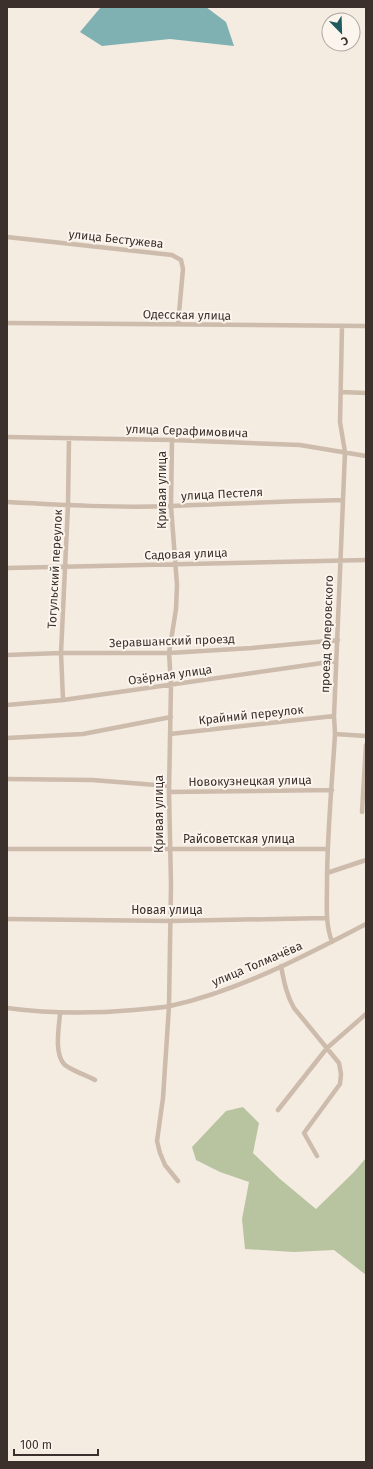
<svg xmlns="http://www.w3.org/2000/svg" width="373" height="1469" font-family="'Fira Sans',sans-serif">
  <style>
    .green { fill: #b8c4a0 }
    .water { fill: #7fb0b2 }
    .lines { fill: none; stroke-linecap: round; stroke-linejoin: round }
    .street { stroke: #cdbbac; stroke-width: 4.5 }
    .labels { text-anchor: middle; stroke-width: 4; stroke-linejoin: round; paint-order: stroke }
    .street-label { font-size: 12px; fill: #3b302b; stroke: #fbf5ee }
  </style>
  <rect width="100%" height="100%" fill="#f4ebe1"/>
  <path class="green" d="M243,1107L259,1123L253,1153L280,1179L316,1209L354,1172L366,1158V1275L334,1250L294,1252L245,1249L242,1219L249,1182L220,1172L196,1160L192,1147L226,1111Z"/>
  <path class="water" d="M101,7H206L226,22L234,46L170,39L102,46L80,32Z"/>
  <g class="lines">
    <path class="street" d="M7,237L172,255L181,260L183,269L178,324
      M7,323L366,326
      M341,392L366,393
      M7,437L172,440L300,445L366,456
      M172,440L171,506L177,585L176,609L169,653L171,685L169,792L171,885L169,1006L163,1098L157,1141L160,1153L165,1165L178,1181
      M7,502C62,505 117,508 172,506C229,504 286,501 343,500
      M7,568L366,560
      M7,655L61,653H169L252,648L338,640
      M63,700L61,653L68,505L69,438
      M7,705L63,700L336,661
      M170,734L334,716
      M335,734L366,736
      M7,738L83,734L171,717
      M7,779L92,780L169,786
      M169,792L332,790
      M362,812L366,745
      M7,849H327
      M327,873L366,860
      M7,919L170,921L327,918
      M332,942C325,923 327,904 327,884C327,834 332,784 335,734L334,716L345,452L340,422L342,326
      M281,966C284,981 286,994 294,1008L339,1063L341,1074L340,1084L304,1133L317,1156
      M7,1008C52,1014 89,1014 134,1010C146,1009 159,1008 170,1006C238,991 305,956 366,924
      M60,1014C59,1027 54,1053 64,1064C68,1069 88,1076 95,1080
      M278,1110L327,1048L366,1014"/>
  </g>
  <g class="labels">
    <g class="street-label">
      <text transform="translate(116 239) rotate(6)" y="4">улица Бестужева</text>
      <text transform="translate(187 315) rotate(1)" y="4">Одесская улица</text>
      <text transform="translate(187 431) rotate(2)" y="4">улица Серафимовича</text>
      <text transform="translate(162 490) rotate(-90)" y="4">Кривая улица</text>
      <text transform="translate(222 494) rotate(-3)" y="4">улица Пестеля</text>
      <text transform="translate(186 554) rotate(-2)" y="4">Садовая улица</text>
      <text transform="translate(55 569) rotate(-87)" y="4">Тогульский переулок</text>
      <text transform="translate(327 634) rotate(-88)" y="4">проезд Флеровского</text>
      <text transform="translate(172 641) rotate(-2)" y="4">Зеравшанский проезд</text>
      <text transform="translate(170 675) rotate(-8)" y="4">Озёрная улица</text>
      <text transform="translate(251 715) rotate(-6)" y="4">Крайний переулок</text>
      <text transform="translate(250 781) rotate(-1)" y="4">Новокузнецкая улица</text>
      <text transform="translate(159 814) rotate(-90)" y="4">Кривая улица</text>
      <text x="239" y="843">Райсоветская улица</text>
      <text x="167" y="914">Новая улица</text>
      <text transform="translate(257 964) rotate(-23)" y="4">улица Толмачёва</text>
    </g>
  </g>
  <rect width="373" height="1469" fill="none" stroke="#3b302b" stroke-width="16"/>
  <g transform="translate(341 32) rotate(157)"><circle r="19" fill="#fbf5ee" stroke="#aea6a0"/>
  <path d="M0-3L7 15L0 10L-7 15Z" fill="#1f5a5e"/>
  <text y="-6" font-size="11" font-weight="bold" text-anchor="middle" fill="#3b302b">С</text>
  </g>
  <path d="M14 1449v6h84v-6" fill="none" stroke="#3b302b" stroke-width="2"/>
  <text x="20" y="1449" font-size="12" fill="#3b302b" stroke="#fbf5ee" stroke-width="3" paint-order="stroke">100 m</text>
</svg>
